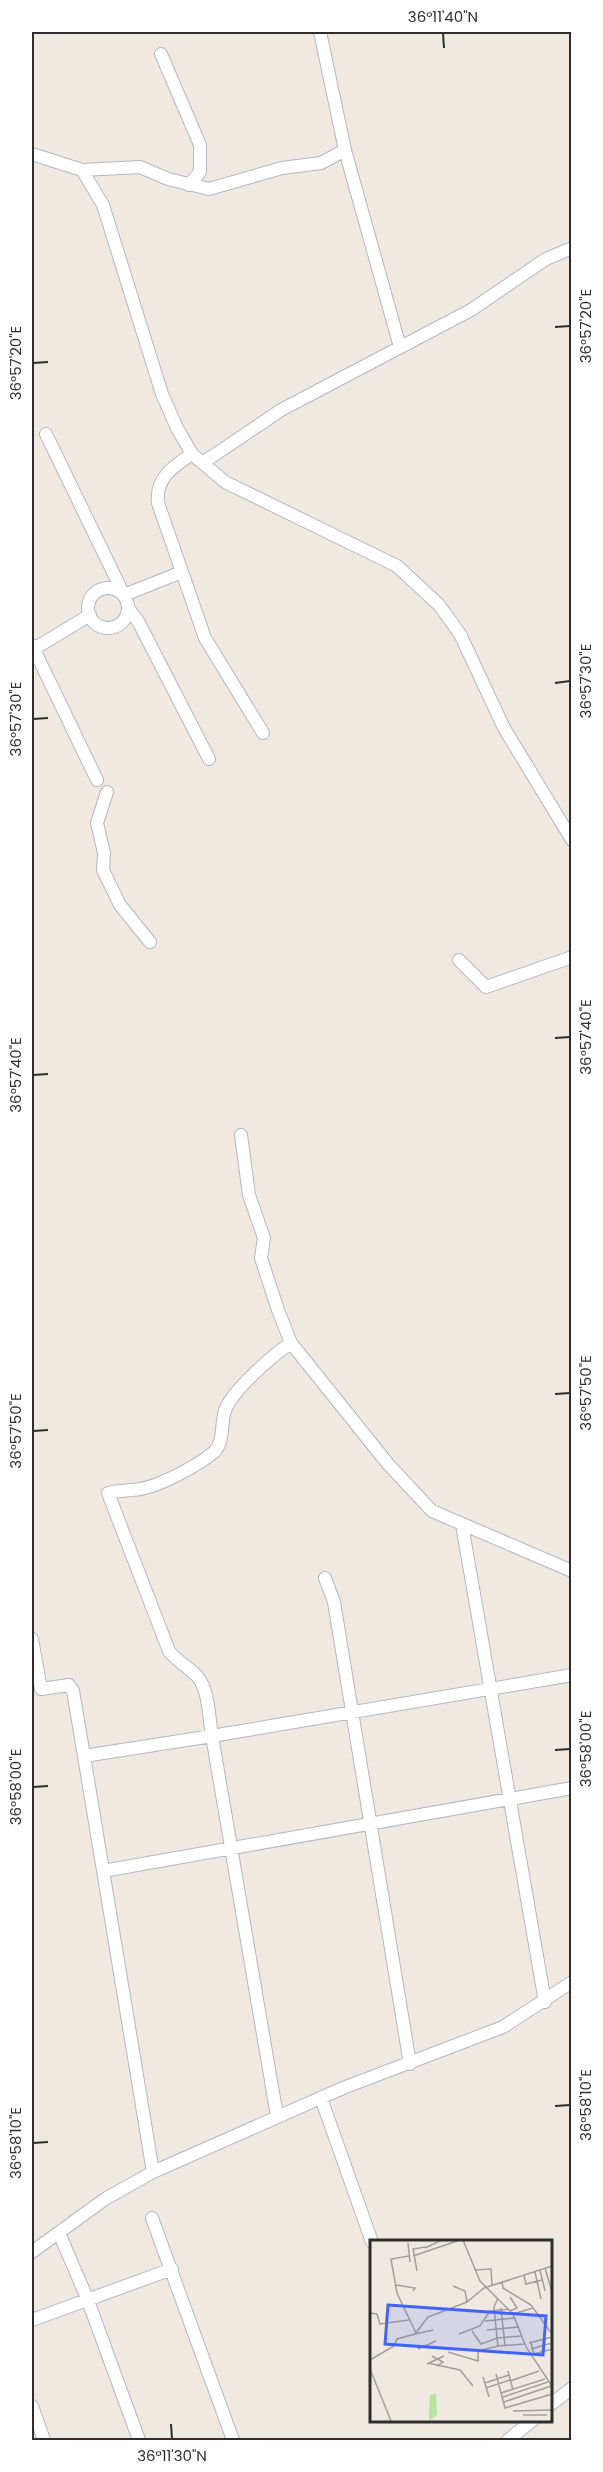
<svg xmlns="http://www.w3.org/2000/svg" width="603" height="2472" font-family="Poppins,sans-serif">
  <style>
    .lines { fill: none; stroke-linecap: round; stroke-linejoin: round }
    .minor-casing { stroke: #b4b7c1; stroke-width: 14 }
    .minor { stroke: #fff; stroke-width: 12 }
    .ticks { fill: none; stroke: #2e2e2e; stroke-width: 2 }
    .inset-road { fill: none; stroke: #a29e99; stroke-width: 1.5 }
    .view { fill: #4264fb; fill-opacity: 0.15; stroke: #4264fb; stroke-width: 3 }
    .inset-edge { fill: none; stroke: #2e2e2e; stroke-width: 3 }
    .neatline { fill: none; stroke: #2e2e2e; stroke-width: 2 }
    .ticks-label { font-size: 15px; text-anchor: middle; fill: #2e2e2e }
  </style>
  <rect width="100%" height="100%" fill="#efe9e1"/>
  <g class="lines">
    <defs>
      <path id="minor" d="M320,32L345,150L400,347
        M161,54L200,145V172L189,185
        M32,154L82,170L103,205L162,394L177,428L192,454L225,482L397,566L439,605L460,634L504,728L572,840
        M82,170L140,167L168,179L209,189L282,168L321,163L345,150
        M46,434L124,595L182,572
        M192,454C174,466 155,478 158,503L205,638L263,733
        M204,462L281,410L471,310L546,259L572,248
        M88 608a20 20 0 1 1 40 0a20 20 0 1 1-40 0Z
        M128,608L138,621L209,759
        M32,645L97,780
        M32,650L90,615
        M107,792L97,823L104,853L103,870L120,905L150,942
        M459,960L486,987L572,957
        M241,1135L249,1195L264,1238L261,1258L278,1310L291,1343L388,1464L432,1511L572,1571
        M462,1525L545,2002
        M325,1578L334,1602L410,2064
        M32,1639L41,1689L69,1685L73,1691L84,1756
        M103,1871L572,1788
        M321,2098L372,2242
        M277,2116L212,1736L572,1675
        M153,2172L84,1756L212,1736C209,1719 209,1689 197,1676C188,1667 177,1661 169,1651L108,1493C119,1490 128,1491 140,1489C160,1486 199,1465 214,1452C225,1442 220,1421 226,1408C235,1388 273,1355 291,1343
        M152,2218L233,2440
        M59,2233L87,2298L139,2440
        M32,2252L105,2199L153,2172L343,2088L503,2027L572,1982
        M32,2320L172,2269
        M550,2405L572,2388
        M32,2406L44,2440
        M508,2440L533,2420"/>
    </defs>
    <use href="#minor" class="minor-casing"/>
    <use href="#minor" class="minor"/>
  </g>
  <path class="ticks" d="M443,33L444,48M555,327L570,326M33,363L48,362M555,683L570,681M33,719L48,718M555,1038L570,1037M33,1075L48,1074M555,1394L570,1393M33,1431L48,1430M555,1750L570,1749M33,1787L48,1786M555,2106L570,2105M33,2143L48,2142M171,2424L172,2439"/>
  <g transform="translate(370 2240)">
    <rect width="182" height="182" fill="#efe9e1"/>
    <path d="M66,154L67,175L59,181L60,155Z" fill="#b6e59e"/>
    <path class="inset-road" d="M93,0L110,41L143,74L156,107L182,146M38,3L40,22M55,8L72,0M39,16L21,19L27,53L46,93M43,16L90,0M175,28L182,52M104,30L121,29L122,46M170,30L175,51M47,31L43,9L55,7M165,32L171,59M154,36L156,44L172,40M132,41L133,48L161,65L182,94M26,45L45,48L43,51M83,46L95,51L97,62M140,57L147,68L140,71M128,58L124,67L127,98L151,96M131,68L135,106M0,73L7,74L10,84L39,80M143,74L163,68M115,81L145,78M117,90L149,87M102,91L111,104L127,98L128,106L154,104M45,94L63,90M89,94L110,86L120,71L139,69M159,103L182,97M161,103L164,114L182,109M48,109L66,101M161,109L182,103M78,112L108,121V111L128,106M62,116L73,122L67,126M0,120L24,106L27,99L45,94L58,77L97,62L114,48L182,26M58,123L90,130L103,146M57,124L74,116M0,129L21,181M138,131L143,150M126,134L135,168L182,154M113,137L119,157M140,141L169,131M115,143L139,135M116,148L140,140M131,153L175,139M133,157L178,142M134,162L181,146M143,171L182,170M153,175H177"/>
    <path class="view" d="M18,65L176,76L173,115L15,104Z"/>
    <rect width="182" height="182" class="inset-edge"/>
  </g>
  <rect width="603" height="2472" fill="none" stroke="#ffffff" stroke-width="66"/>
  <rect x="33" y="33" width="537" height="2406" class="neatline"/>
  <g class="ticks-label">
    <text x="443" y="22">36°11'40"N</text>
    <text transform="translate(586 326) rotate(-90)" y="5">36°57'20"E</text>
    <text transform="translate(16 363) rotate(-90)" y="5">36°57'20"E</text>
    <text transform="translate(586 681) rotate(-90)" y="5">36°57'30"E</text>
    <text transform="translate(16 719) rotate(-90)" y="5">36°57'30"E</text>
    <text transform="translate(586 1037) rotate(-90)" y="5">36°57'40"E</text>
    <text transform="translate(16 1075) rotate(-90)" y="5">36°57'40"E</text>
    <text transform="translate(586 1393) rotate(-90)" y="5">36°57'50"E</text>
    <text transform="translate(16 1431) rotate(-90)" y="5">36°57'50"E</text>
    <text transform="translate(586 1749) rotate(-90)" y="5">36°58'00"E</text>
    <text transform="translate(16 1787) rotate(-90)" y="5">36°58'00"E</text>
    <text transform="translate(586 2105) rotate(-90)" y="5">36°58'10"E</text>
    <text transform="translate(16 2143) rotate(-90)" y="5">36°58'10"E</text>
    <text x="172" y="2461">36°11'30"N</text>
  </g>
</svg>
